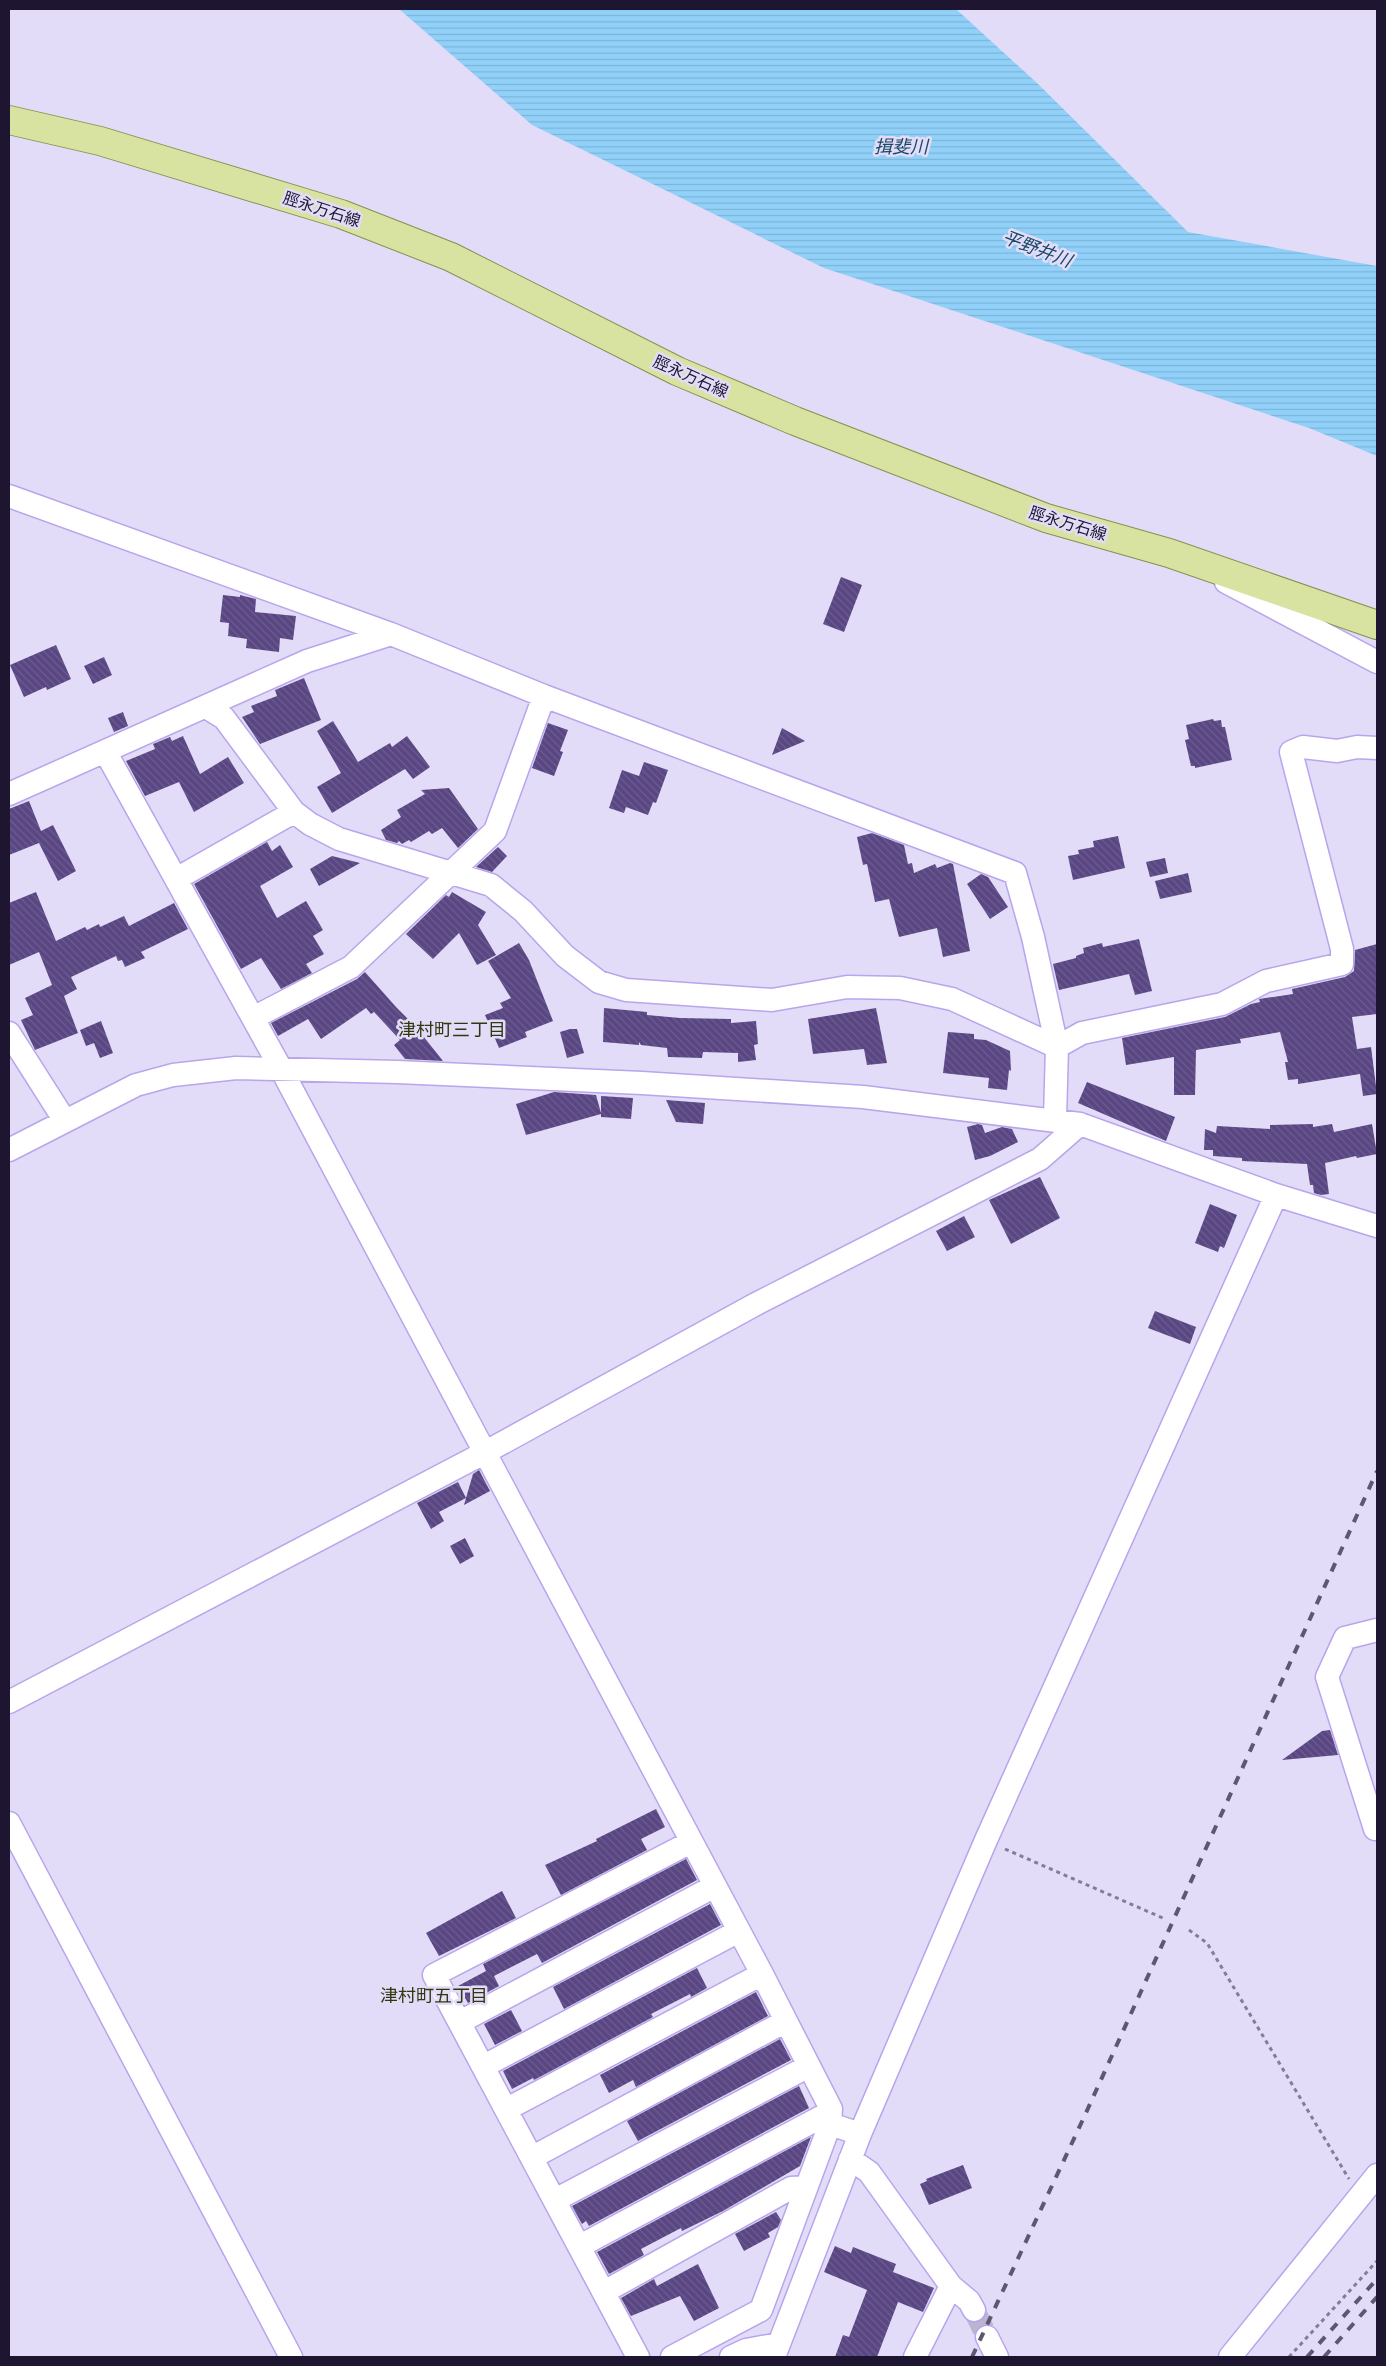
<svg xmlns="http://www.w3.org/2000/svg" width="1386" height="2366" font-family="'Public Sans','Noto Sans JP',sans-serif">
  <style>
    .water { fill: url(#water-rules) }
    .building { fill: url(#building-back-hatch) }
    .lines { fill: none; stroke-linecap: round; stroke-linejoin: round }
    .minor-tunnel { stroke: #bcb4d1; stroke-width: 22; stroke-dasharray: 22 11; stroke-linecap: butt }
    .minor-casing { stroke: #b9a5eb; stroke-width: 25 }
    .major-casing { stroke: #879050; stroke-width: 30 }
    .path { stroke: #847c98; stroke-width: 3; stroke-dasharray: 4 4; stroke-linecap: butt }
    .minor { stroke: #fff; stroke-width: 22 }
    .major { stroke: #d9e3a1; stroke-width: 28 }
    .rail { stroke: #5e5772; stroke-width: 4; stroke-dasharray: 9 9; stroke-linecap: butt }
    .labels { text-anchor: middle; stroke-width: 5; stroke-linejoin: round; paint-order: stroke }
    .street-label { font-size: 16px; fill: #1e1630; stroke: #e3dcf9 }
    .water-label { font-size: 18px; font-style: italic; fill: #174964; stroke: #e3dcf9 }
    .neighbourhood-label { font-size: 18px; fill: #31370f; stroke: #e3dcf9 }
  </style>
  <defs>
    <pattern id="water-rules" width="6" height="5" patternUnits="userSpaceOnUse" patternTransform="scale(1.25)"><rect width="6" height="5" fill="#91d1f9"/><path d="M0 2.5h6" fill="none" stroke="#7db3d6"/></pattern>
    <pattern id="building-back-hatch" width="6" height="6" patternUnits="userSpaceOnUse" patternTransform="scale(1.25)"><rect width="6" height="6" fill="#594683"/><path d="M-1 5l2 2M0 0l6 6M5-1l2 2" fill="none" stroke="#6d5d8f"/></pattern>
  </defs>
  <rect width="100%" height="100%" fill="#e3dcf9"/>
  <path class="water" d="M399,9H956L1037,83L1188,232L1377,266V456L1309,428L824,268L532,125Z"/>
  <path class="building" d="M841,577L862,585L844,632L823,624Z
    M223,595L240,597V595L256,599L255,612L296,616L293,640L280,638L279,652L246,648L247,639L228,636L229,623L220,622Z
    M56,645L71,679L47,690L46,687L24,697L10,665Z
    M104,657L112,675L93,684L84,666Z
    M304,678L321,720L260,744L242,717L254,712L251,706L277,696L275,690Z
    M123,712L128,726L114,732L108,718Z
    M1213,719L1214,721L1221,720L1222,727H1225L1232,760L1195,768V766H1191L1185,740L1189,739L1186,725Z
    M333,721L358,762L390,743L392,747L407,736L430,767L413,779L405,769L332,813L317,787L341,773L317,731Z
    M548,723L568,730L560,751L563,752L554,776L532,768Z
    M782,728L805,741L772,755Z
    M183,736L200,774L228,757L244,783L194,812L179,782L145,796L126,761L155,749L153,744L170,737L172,741Z
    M644,762L668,770L656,803L653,802L648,815L626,807L624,813L609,808L622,770L639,776Z
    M449,788L478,829L458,848L442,828L432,834L429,831L411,842L409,840L402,844L399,841L397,843L386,840L381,830L401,817L397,810L425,794L421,790Z
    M29,801L41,831L53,825L76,871L58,881L39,843L9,855V809Z
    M872,833L904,845L908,864L912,863L914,873L935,864L937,868L950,863L953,864L970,951L943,957L937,928L899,937L889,899L875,902L867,864L863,865L857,837Z
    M1118,836L1125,868L1073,880L1068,856L1079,854L1078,850L1094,847L1093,841Z
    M267,842L272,851L280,845L293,867L260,886L277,918L306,901L323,930L313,936L324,954L306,964L312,973L281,989L261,958L241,969L194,884Z
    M498,847L507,856L492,872L476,867Z
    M332,856L360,863L319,886L310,869Z
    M1165,858L1168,873L1150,877L1146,862Z
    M1188,873L1192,892L1160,899L1155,881Z
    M981,874L988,877L1008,907L990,919L967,884Z
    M36,892L56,941L85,927L87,930L99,924L100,927L124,916L129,926L174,903L188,929L141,952L145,958L125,967L122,960L118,961L116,956L71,977L77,989L64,996L78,1033L35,1050L21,1020L33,1015L25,998L52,985L39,952L9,965V903Z
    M452,892L486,912L478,925L496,955L477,965L459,933L433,959L406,934L446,895L449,897Z
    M1139,939L1152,991L1135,995L1129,974L1059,990L1053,964L1076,958V956L1084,953L1083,948L1102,943L1103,947Z
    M519,943L529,960L553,1021L525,1032L527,1037L499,1048L485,1015L503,1008L500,1003L511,998L488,961Z
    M1377,944V1014L1352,1017L1357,1049L1371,1047L1377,1094L1363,1096L1360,1074L1298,1084V1079L1288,1080L1285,1062H1288L1280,1032L1240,1039L1241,1043L1196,1050L1195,1095H1174V1057L1126,1065L1122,1038L1225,1017L1251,1004L1260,1002L1259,999L1293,994L1292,989L1345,977L1354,971L1355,950Z
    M365,972L396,1007L416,1027L443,1061L405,1059L394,1045L400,1040L374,1012L371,1014L366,1008L321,1039L308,1019L278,1036L271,1023L357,979Z
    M604,1008L647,1012V1015L680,1018L731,1019V1023L756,1021L758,1044L754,1045L756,1060L738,1062V1053L703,1052L702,1058L668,1057L667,1048L641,1045L639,1042V1045L603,1042Z
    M876,1008L887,1063L867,1065L864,1049L813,1054L808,1019Z
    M101,1021L113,1053L100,1058L94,1043L86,1046L80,1030Z
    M570,1029H577L584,1053L567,1058L560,1032Z
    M948,1032L974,1034V1039L986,1040L1010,1051L1011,1071L1009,1070L1007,1090L988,1088L989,1078L943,1073Z
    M1087,1082L1175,1117L1166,1141L1078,1103Z
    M554,1092L596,1095L601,1113V1096L633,1098L631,1119L601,1117V1114L526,1135L516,1104Z
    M666,1100L705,1103L703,1124L676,1122Z
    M978,1124L982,1125L985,1133L1002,1127L1012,1129L1018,1142L990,1156L975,1160L967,1127Z
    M1313,1124V1127L1332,1124L1334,1132L1372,1124L1377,1154L1357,1158L1356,1156L1325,1163L1329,1194L1321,1195L1314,1193L1313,1185H1310L1307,1164L1242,1161V1158L1213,1156V1150H1204L1205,1129L1216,1133L1217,1126L1270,1129V1125Z
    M1040,1177L1060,1218L1011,1244L989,1200Z
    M1210,1204L1237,1215L1224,1248L1220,1246L1218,1252L1195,1243Z
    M964,1216L975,1237L947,1251L936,1231Z
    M1155,1311L1196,1327L1190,1344L1148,1328Z
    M479,1470L490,1491L464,1505L466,1498L439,1512L444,1521L431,1529L417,1503L458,1482L466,1498L473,1474Z
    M465,1538L474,1556L460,1564L450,1546Z
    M1330,1730L1338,1755L1282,1760L1322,1731Z
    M656,1809L665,1827L641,1839L647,1850L561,1895L545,1865L597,1841L596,1839Z
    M686,1859L697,1880L542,1963L537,1954L494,1976L499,1986L468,2003L458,1986L486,1971L483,1964Z
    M502,1891L516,1918L439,1956L426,1933Z
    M710,1904L721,1925L564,2009L553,1987Z
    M697,1968L707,1988L691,1997L690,1994L651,2014L653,2017L534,2080L533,2078L512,2089L503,2071Z
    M756,1992L768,2016L636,2087L633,2080L609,2093L600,2075Z
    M511,2010L522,2031L495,2045L484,2024Z
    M780,2039L791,2060L638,2141L627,2121Z
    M799,2086L809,2108L589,2226L586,2221L582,2224L572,2206Z
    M811,2137L800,2166L723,2211L682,2231L681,2228L641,2249L644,2255L609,2274L597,2252Z
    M963,2165L972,2188L929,2205L920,2184L927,2181L926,2179Z
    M776,2212L781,2220L778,2227L768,2233L770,2237L744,2251L735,2234Z
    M835,2246L851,2253L853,2247L896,2264L893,2272L934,2288L923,2312L898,2302L877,2357H835L843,2335L849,2337L867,2290L824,2272Z
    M698,2264L719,2308L694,2321L680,2296L631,2316L621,2298L654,2279L657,2286Z"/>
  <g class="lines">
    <path class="minor-tunnel" d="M974,2310L987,2337"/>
    <defs>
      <path id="minor" d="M9,496L391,634L544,696L1015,873L1033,937L1057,1047L1055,1119
        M1226,582L1377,662
        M206,707L224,718L294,812L310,824L339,839L491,885L523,911L565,956L599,982L626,990L772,1000L847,987L900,988L952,999L1057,1047L1082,1033L1222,1004L1266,981L1342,964V949L1291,752L1303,747L1337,751L1357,747L1377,748
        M105,751L280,1067L762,1974L831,2109L830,2124L860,2134
        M9,794L307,661L391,634
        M176,879L294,812
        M253,1018L351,967L495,831L544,696
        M9,1033L65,1121
        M9,1150L136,1085L173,1075L236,1068L397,1072L642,1083L863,1097L1080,1124L1276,1195L1377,1226
        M9,1702L484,1453L756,1304L1040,1159L1080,1124
        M9,1823L291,2357
        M1375,1829L1327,1677L1345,1638L1377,1630
        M460,2022L715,1886
        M484,2066L739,1931
        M507,2109L762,1974
        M533,2157L786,2021
        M850,2159L869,2172L951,2286L915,2357
        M555,2200L809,2066
        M580,2246L821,2117L831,2109
        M951,2286L969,2301L974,2310
        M604,2292L791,2188L806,2187
        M987,2337L997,2357
        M638,2357L434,1975L691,1842
        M672,2357L761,2310L830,2124
        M731,2357L746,2350L779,2344
        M774,2357L860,2134L986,1840L1276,1195
        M1230,2357L1377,2175"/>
      <path id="major" d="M9,120L100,141L341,214L451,257L677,371L795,421L1046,518L1169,553L1377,625"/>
    </defs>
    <use href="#minor" class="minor-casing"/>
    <use href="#major" class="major-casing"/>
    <path class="path" d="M1005,1849L1165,1919
      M1189,1930L1207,1943L1349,2179
      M1289,2357L1377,2261"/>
    <use href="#minor" class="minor"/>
    <use href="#major" class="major"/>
    <path class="rail" d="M972,2357L1085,2115L1377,1471
      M1307,2357L1377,2279
      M1324,2357L1377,2297"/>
  </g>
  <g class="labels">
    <g class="street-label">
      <text transform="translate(322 209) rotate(18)" y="6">脛永万石線</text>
      <text transform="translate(691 376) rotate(24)" y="6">脛永万石線</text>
      <text transform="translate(1068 523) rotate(17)" y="6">脛永万石線</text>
    </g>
    <g class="water-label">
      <text x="901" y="153">揖斐川</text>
      <text transform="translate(1037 249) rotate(21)" y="6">平野井川</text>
    </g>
    <g class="neighbourhood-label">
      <text x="452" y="1036">津村町三丁目</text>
      <text x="434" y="2002">津村町五丁目</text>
    </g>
  </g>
  <rect width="1386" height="2366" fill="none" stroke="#1e1630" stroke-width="20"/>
</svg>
